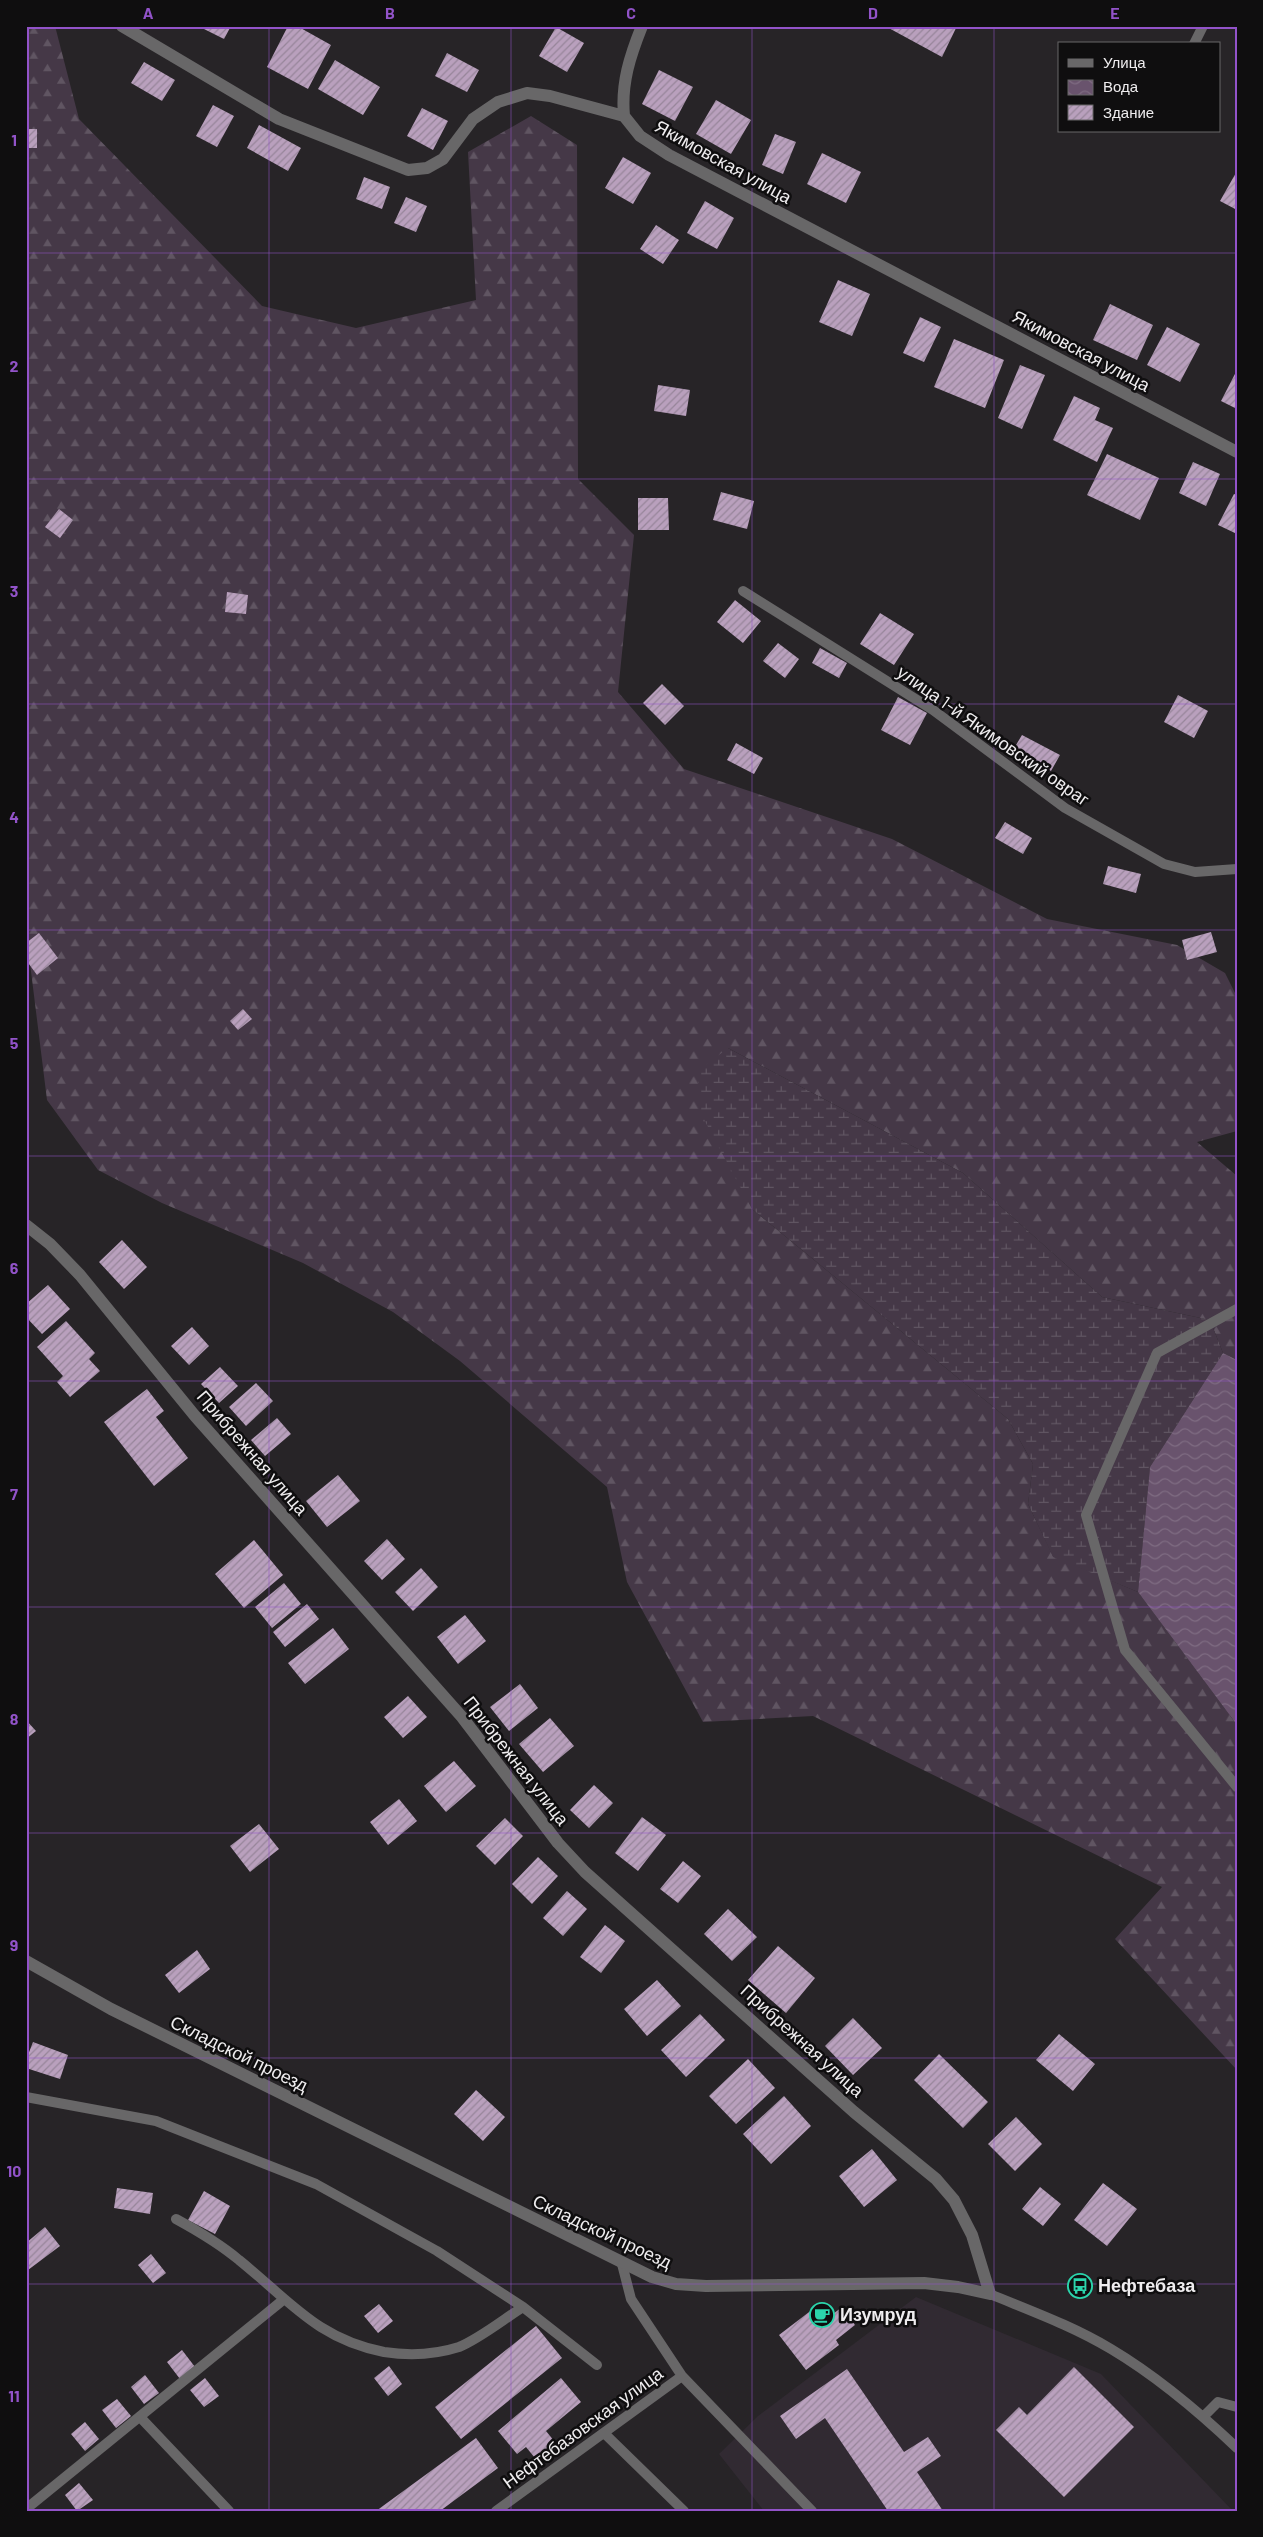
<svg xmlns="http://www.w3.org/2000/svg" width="1263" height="2537" font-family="Barlow,sans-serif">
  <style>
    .built { fill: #312a32 }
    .forest { fill: url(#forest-firs) }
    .wetland { fill: url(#wetland-marsh) }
    .water { fill: url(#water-waves) }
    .building { fill: url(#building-hatch) }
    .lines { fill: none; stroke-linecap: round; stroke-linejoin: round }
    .lane { stroke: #686768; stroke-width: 10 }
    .street { stroke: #686768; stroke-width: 12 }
    .grid { fill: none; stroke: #9253c9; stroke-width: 1; stroke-opacity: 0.55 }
    .labels { text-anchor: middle; stroke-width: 5; stroke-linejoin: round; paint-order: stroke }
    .street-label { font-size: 18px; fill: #efedef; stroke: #0f0e0f }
    .poi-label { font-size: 18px; font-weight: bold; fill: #efedef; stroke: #0f0e0f; text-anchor: start }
    .neatline { fill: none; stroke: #9253c9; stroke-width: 2 }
    .grid-label { font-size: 16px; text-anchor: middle; font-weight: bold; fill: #9253c9 }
  </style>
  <defs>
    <pattern id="forest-firs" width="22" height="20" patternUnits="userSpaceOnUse" patternTransform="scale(1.25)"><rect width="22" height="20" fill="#453847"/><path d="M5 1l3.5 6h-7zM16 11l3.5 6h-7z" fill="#605562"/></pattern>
    <pattern id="wetland-marsh" width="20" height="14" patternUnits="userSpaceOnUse" patternTransform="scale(1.25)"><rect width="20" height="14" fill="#453847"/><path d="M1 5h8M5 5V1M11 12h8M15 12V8" fill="none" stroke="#605562"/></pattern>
    <pattern id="water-waves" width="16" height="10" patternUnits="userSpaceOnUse" patternTransform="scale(1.25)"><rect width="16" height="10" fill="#69536d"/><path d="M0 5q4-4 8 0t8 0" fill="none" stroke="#7f6c82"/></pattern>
    <pattern id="building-hatch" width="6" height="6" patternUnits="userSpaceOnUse" patternTransform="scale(1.25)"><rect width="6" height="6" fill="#b9a0bd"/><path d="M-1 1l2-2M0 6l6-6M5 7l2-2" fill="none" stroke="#97859a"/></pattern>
  </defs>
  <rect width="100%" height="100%" fill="#272427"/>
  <path class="built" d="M916,2297L1101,2374L1233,2511H764L719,2454L758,2416Z"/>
  <path class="forest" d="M26,26H55L79,119L262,306L356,328L476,300L468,152L531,116L577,145L578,479L634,535L618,692L684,769L892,839L1047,919L1177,945L1225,973L1237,997V1131L1197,1142L1237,1176V1360L1223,1353L1210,1320L1102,1297L963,1173L728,1048L752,1209L1008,1419L1033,1464L1028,1504L1053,1556L1138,1592L1237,1725V2070L1115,1939L1162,1887L813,1716L703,1722L627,1582L607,1487L460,1361L393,1312L303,1263L162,1203L98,1170L47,1100L26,931Z"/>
  <path class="wetland" d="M728,1048L963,1173L1102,1297L1210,1320L1223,1353L1150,1467L1138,1592L1053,1557L1028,1504L1033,1464L1008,1419L752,1209L700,1112L698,1071Z"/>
  <path class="water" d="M1223,1353L1237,1360V1725L1138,1592L1150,1467Z"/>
  <path class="building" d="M206,26H231L224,39L204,29Z
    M288,26H297L331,45L308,89L267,67Z
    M885,26H957L942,57Z
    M556,27L584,43L567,72L539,56Z
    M447,53L479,70L467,92L435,76Z
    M335,60L380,87L363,115L318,89Z
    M144,62L175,80L162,101L131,83Z
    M659,70L693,87L675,121L642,104Z
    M716,100L751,120L731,154L696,134Z
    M213,105L234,116L217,147L196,136Z
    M422,108L448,121L433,150L407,136Z
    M259,125L301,148L288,171L247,148Z
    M26,129H37V148H26Z
    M775,134L796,142L783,174L762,165Z
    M822,153L861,172L846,203L807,184Z
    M623,157L651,173L633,204L605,188Z
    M1237,171V210L1220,201Z
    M364,177L390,187L382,209L356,199Z
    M406,197L427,206L416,232L394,223Z
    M705,201L734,218L717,249L687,233Z
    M656,225L679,240L663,264L640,249Z
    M838,280L870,294L852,336L819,322Z
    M1110,304L1153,325L1137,360L1093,340Z
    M920,317L941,327L924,362L903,353Z
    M1167,327L1200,344L1180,382L1147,365Z
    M954,339L1004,360L985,408L934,387Z
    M1020,365L1045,375L1022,429L998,418Z
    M1237,370V409L1221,401Z
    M658,385L690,390L686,416L654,411Z
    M1074,396L1100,408L1095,420L1113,428L1097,462L1053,440Z
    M1107,454L1159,478L1140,520L1087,495Z
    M1193,462L1220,474L1206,506L1179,493Z
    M721,492L754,501L747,529L713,520Z
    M1234,494L1237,495V534L1218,525Z
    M638,498H668L669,530H638Z
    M59,509L73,520L60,538L45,527Z
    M227,592L248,595L246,614L225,612Z
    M735,600L761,621L743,643L717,622Z
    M880,613L914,634L894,665L860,644Z
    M778,643L799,659L785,678L763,661Z
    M820,648L847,663L839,678L812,663Z
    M662,684L684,706L665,725L643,703Z
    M1178,695L1208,711L1194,738L1164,722Z
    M898,697L927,713L910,745L881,730Z
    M1022,735L1060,755L1051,771L1013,750Z
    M736,743L763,758L754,774L727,760Z
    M1005,822L1032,838L1023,854L995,838Z
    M1108,866L1141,874L1136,893L1103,884Z
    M1211,932L1217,952L1187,960L1182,940Z
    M39,933L58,958L37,975L26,960V943Z
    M243,1009L252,1019L238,1030L230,1021Z
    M122,1240L147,1267L124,1289L99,1262Z
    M48,1285L70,1309L42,1334L26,1317V1304Z
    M66,1321L95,1353L89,1359L100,1371L70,1397L57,1382L63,1376L37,1347Z
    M192,1327L209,1346L189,1365L171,1346Z
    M220,1367L238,1386L219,1403L201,1384Z
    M256,1383L273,1401L246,1426L229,1407Z
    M147,1389L164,1411L156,1417L188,1458L154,1486L104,1422Z
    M277,1418L291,1434L265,1456L251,1440Z
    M338,1475L360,1501L327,1527L306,1501Z
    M387,1539L405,1559L382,1580L364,1561Z
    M254,1540L283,1575L244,1608L215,1574Z
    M421,1568L438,1587L413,1611L395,1592Z
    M284,1583L301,1604L272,1628L255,1607Z
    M307,1604L319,1619L285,1647L273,1632Z
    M465,1615L486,1641L458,1664L437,1637Z
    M333,1628L349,1649L305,1684L288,1663Z
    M520,1684L538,1708L509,1731L490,1707Z
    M408,1696L427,1717L403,1738L384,1717Z
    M550,1718L574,1746L543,1772L519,1744Z
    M26,1720L36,1731L26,1739Z
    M454,1761L476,1786L446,1812L424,1786Z
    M594,1785L613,1803L589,1828L570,1810Z
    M399,1799L417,1821L388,1845L370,1822Z
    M642,1817L666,1835L638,1871L615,1853Z
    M505,1818L523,1836L495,1865L476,1846Z
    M259,1824L279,1849L250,1872L230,1846Z
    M538,1857L558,1876L532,1904L512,1884Z
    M683,1861L701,1876L678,1903L660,1889Z
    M567,1891L587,1909L563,1936L543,1918Z
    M728,1909L757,1937L732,1961L704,1934Z
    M605,1925L625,1941L601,1973L580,1957Z
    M778,1946L815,1978L786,2013L748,1980Z
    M197,1950L210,1969L179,1993L165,1975Z
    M657,1980L681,2006L647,2036L624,2009Z
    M700,2014L725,2040L686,2077L661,2050Z
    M853,2018L882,2048L853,2075L825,2046Z
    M1059,2034L1095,2064L1073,2091L1036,2060Z
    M33,2042L68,2055L60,2079L26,2068V2060Z
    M939,2054L988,2102L963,2128L914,2080Z
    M748,2059L775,2088L736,2124L709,2096Z
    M476,2090L505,2117L483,2141L454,2114Z
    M784,2096L811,2126L771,2164L743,2134Z
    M1016,2117L1042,2144L1015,2171L988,2144Z
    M872,2149L897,2180L864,2207L839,2176Z
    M1103,2183L1137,2209L1107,2246L1074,2220Z
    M1040,2187L1061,2204L1043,2226L1022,2209Z
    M117,2188L153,2193L150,2214L114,2208Z
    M204,2191L230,2206L215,2234L188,2220Z
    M45,2227L60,2246L28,2270L26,2268V2243Z
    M151,2254L166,2273L153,2283L138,2265Z
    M379,2304L393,2321L378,2333L364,2316Z
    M842,2307L855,2325L836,2340L839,2345L806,2370L779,2335L813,2309L823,2322Z
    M536,2326L562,2358L461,2439L435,2407Z
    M182,2350L195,2367L180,2379L167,2362Z
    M389,2366L402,2384L388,2396L374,2378Z
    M1074,2367L1134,2427L1064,2497L996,2430L1019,2407L1027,2415Z
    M847,2369L904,2452L928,2437L941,2456L917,2472L943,2511H888L825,2418L796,2439L780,2416Z
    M145,2375L159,2393L144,2404L131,2387Z
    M205,2378L219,2396L204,2407L190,2390Z
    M561,2378L581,2402L546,2431L559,2447L539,2463L526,2447L517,2454L498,2431Z
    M117,2399L131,2416L116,2428L102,2410Z
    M85,2422L99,2439L85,2451L71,2434Z
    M476,2438L498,2468L440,2511H376Z
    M79,2483L93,2500L77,2511L65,2495Z"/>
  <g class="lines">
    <path class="lane" d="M1194,44L1203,26
      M743,591L933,710L1065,808L1164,864L1195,872L1237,869
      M1237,1309L1157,1353L1086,1515L1125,1650L1237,1787
      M26,2097L156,2121L316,2184L437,2251L523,2307L597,2365
      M176,2219C198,2231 220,2244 239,2260C289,2300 317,2339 384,2352C410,2356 434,2355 459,2347C479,2339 504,2319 523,2307
      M622,2264L631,2299L682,2376L812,2511
      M990,2294C1031,2311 1073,2326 1111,2349C1158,2377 1198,2411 1237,2448
      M1204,2416L1218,2402L1237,2407
      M140,2417L229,2511
      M604,2433L684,2511
      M26,2509L283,2300
      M496,2511L682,2376"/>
    <path class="street" d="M122,26L279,119L408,170L427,168L443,159L473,119L498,102L527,93L550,96L624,116L640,136L669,155L1237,452
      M624,116C621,83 630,56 642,26
      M26,1225L50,1244L80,1275L195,1416L462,1717L558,1843L585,1872L854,2112L936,2179L954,2200L972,2235L990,2294
      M26,1961L111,2009L652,2277L676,2284L706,2286L924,2283L958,2287L990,2294"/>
  </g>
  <path class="grid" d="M269,26V2511M511,26V2511M752,26V2511M994,26V2511M26,253H1237M26,479H1237M26,704H1237M26,930H1237M26,1156H1237M26,1381H1237M26,1607H1237M26,1833H1237M26,2058H1237M26,2284H1237"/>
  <defs>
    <symbol id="bus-ring" viewBox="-11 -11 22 22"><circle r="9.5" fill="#0f0e0f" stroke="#2bd5ac" stroke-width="1.5"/><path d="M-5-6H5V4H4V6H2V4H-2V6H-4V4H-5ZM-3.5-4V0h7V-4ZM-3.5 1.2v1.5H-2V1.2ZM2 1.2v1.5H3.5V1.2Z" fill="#2bd5ac"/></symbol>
    <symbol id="cafe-ring" viewBox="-11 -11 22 22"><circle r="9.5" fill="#0f0e0f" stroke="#2bd5ac" stroke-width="1.5"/><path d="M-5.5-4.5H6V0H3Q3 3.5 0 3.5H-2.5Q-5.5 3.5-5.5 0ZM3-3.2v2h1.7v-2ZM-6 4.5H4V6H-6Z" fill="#2bd5ac"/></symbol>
  </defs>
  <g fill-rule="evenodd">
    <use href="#bus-ring" x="1066" y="2272" width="28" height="28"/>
    <use href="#cafe-ring" x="808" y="2301" width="28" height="28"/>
  </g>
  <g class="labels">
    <g class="street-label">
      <text transform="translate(723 162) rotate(29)" y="6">Якимовская улица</text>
      <text transform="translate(1081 351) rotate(28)" y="6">Якимовская улица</text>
      <text transform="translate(993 736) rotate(35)" y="6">улица 1-й Якимовский овраг</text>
      <text transform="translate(252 1453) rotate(49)" y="6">Прибрежная улица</text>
      <text transform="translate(516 1761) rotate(52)" y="6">Прибрежная улица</text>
      <text transform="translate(802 2041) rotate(42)" y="6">Прибрежная улица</text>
      <text transform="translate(239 2054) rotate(26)" y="6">Складской проезд</text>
      <text transform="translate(602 2232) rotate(25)" y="6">Складской проезд</text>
      <text transform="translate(583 2428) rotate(-36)" y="6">Нефтебазовская улица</text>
    </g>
    <g class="poi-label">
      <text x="1098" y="2292">Нефтебаза</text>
      <text x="840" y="2321">Изумруд</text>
    </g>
  </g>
  <rect width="1263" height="2537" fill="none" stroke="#0f0e0f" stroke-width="55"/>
  <rect x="1058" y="42" width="162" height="90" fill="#0f0e0f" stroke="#696769"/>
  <rect x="1068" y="59" width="25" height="8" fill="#686768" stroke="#696769"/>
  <text x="1103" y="68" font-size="15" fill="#efedef">Улица</text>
  <rect x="1068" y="80" width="25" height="15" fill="url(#water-waves)" stroke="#696769"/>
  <text x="1103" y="92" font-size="15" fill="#efedef">Вода</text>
  <rect x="1068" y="105" width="25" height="15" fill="url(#building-hatch)" stroke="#696769"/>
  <text x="1103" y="118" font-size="15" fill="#efedef">Здание</text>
  <rect x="28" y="28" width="1208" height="2482" class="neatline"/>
  <g class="grid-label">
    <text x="148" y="19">A</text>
    <text x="390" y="19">B</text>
    <text x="631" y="19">C</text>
    <text x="873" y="19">D</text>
    <text x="1115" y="19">E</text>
    <text x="14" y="146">1</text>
    <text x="14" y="372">2</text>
    <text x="14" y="597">3</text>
    <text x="14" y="823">4</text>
    <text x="14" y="1049">5</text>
    <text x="14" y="1274">6</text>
    <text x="14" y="1500">7</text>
    <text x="14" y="1725">8</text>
    <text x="14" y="1951">9</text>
    <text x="14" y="2177">10</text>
    <text x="14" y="2402">11</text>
  </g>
</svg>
